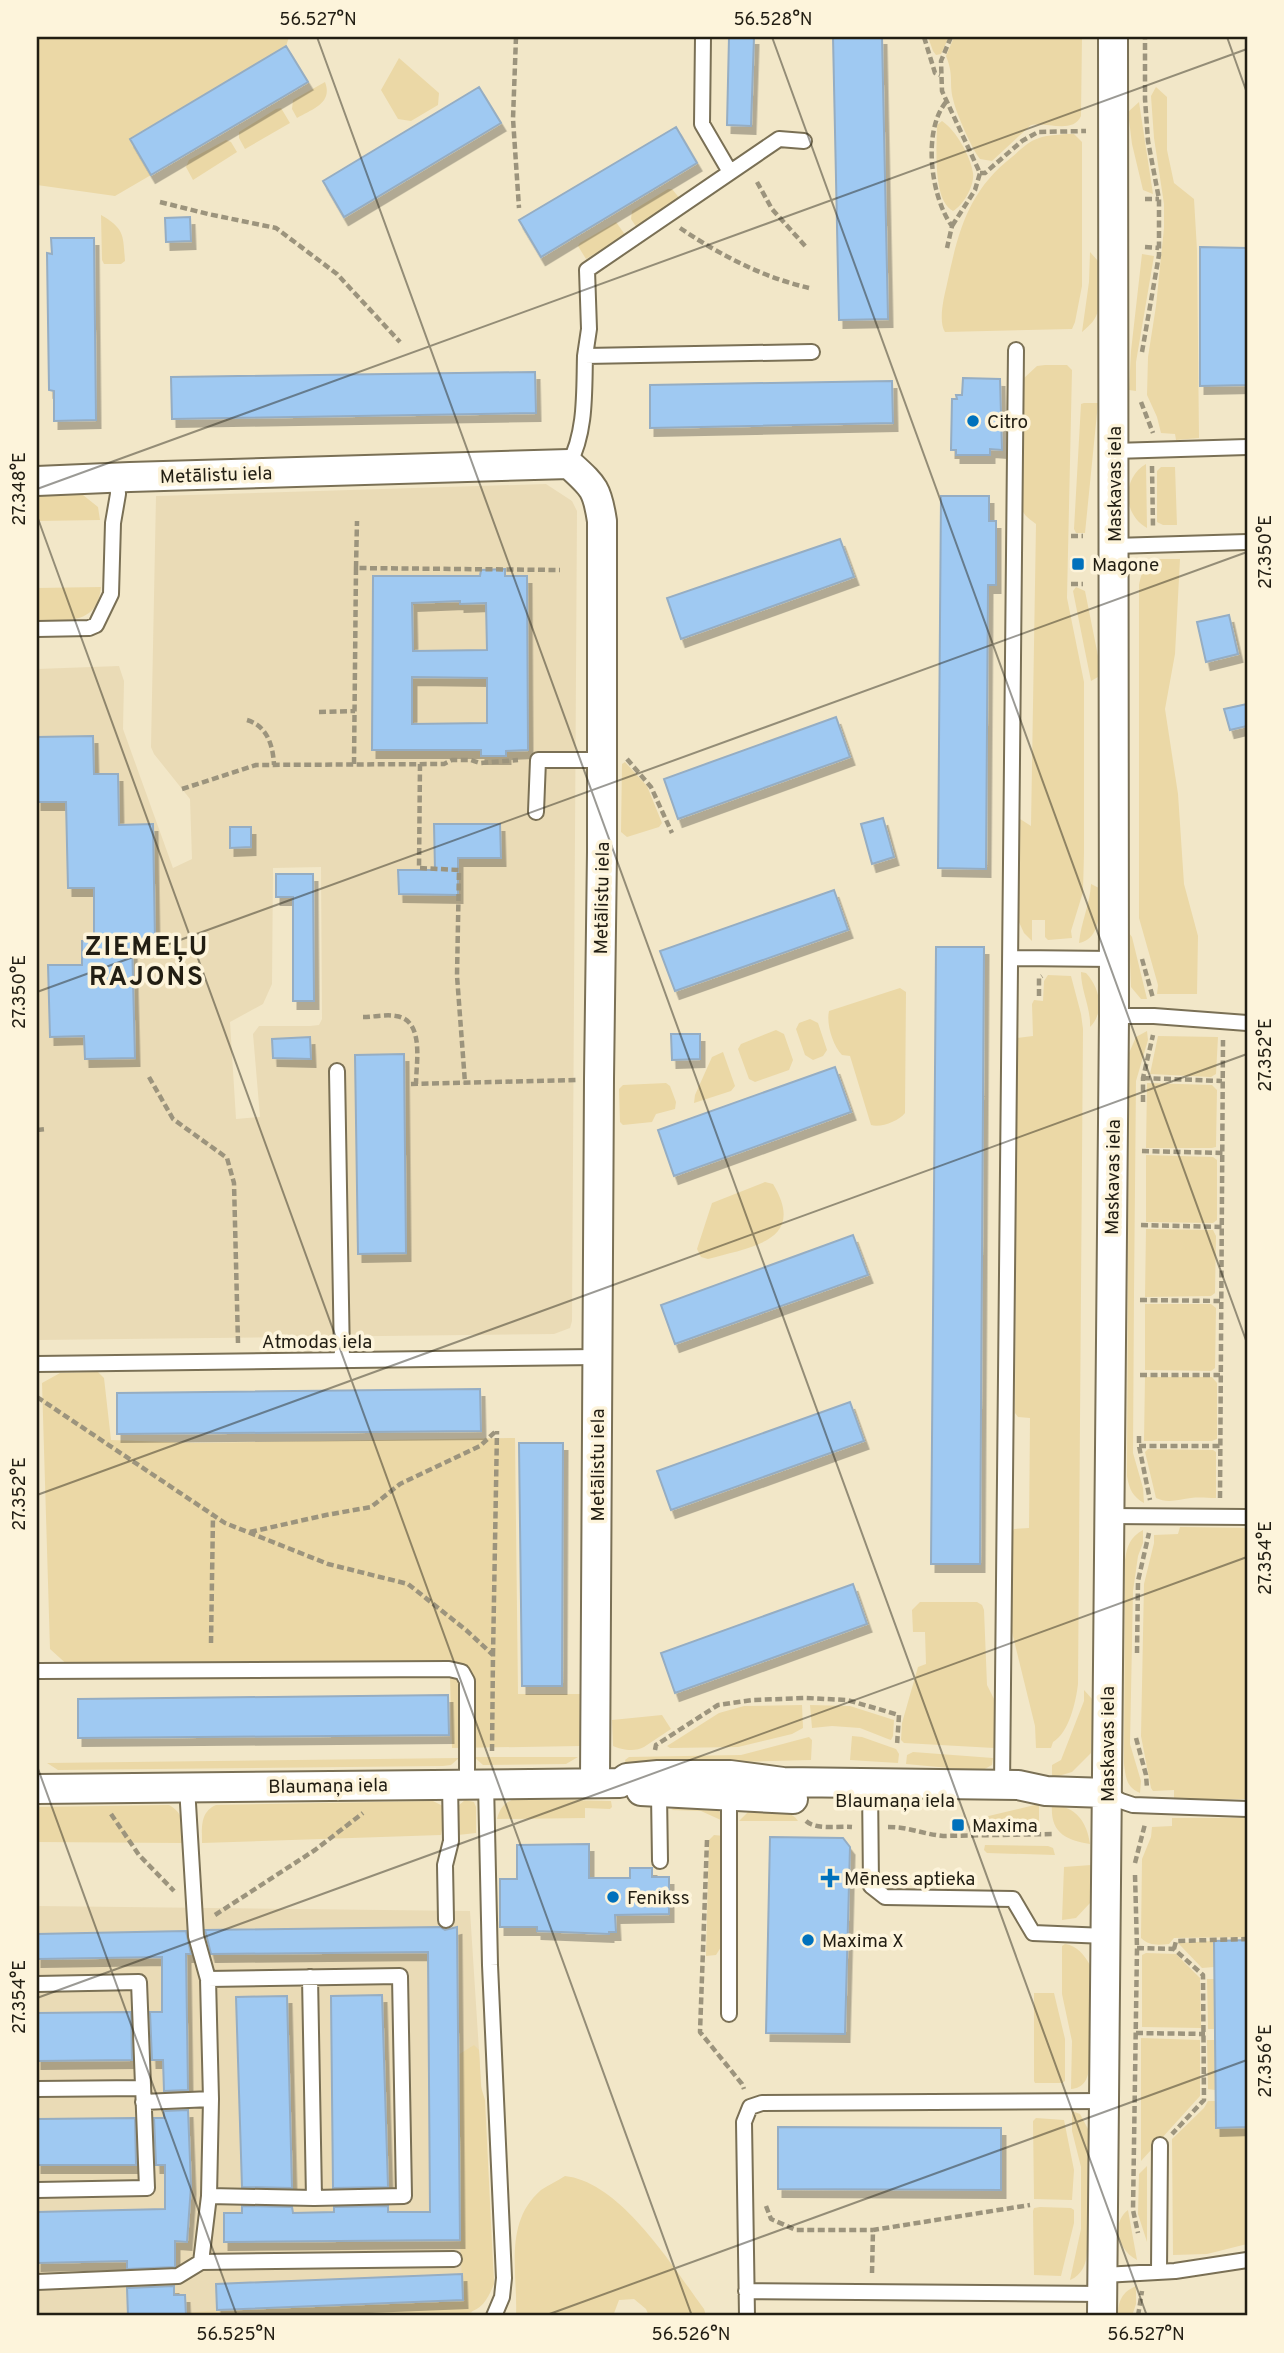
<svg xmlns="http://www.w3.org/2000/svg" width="1284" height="2353" font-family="Overpass,sans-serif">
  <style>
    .built { fill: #eadbb6; fill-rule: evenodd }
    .green { fill: #ebd8a6 }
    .building { fill: #9fc9f2; stroke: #95adc3; stroke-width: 2; fill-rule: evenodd; filter: url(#shadow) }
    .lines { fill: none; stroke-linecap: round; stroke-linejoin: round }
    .lane-casing { stroke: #7a7055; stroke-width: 18 }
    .street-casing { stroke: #7a7055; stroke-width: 32 }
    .path { stroke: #9c947d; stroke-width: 4.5; stroke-dasharray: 7 3.5; stroke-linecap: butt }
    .lane { stroke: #fff; stroke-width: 14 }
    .street { stroke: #fff; stroke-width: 28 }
    .ticks { fill: none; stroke: #221e13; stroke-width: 2; stroke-opacity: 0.45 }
    .poi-dot { fill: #0071bc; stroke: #fdf4db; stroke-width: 2.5 }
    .labels { text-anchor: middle; stroke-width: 7; stroke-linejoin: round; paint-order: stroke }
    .poi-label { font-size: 19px; fill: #221e13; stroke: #fdf4db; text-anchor: start }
    .street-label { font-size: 19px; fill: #221e13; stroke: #fdf4db }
    .district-label { font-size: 26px; font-weight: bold; letter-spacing: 2px; fill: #221e13; stroke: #fdf4db }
    .neatline { fill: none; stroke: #221e13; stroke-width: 2.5 }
    .ticks-label { font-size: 18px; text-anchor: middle; fill: #221e13 }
  </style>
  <defs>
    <filter id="shadow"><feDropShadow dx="4.5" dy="8" stdDeviation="0" flood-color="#0004"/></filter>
  </defs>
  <rect width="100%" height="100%" fill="#f2e7c8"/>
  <path class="built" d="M546,484L572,501L577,511L572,1321L570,1328L554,1334L37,1340V669L119,666L124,681L123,729L173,868L192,859L190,799L154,754L151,747L156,496ZM321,867L322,1019L319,1025L310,1026H259L253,1034L260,1117L236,1119L230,1022L263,1004L272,984L273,868Z
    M37,1906L470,1911L494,2284L471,2313L424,2316H37Z"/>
  <path class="green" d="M37,37H289L286,46L130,139L151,175L115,196L37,185Z
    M928,37H949L941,54L936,55L933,51Z
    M954,37H1082L1081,116C1073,134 1048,122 1031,125L992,161L980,159C972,149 956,113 953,99C949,83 954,75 946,56Z
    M399,58L439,93L438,105L411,121L398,119L381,90Z
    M325,82C333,103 313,109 297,118L292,109L293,100Z
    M1156,87L1167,97V150L1174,183L1194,199L1197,250L1199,438L1176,440L1175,434L1161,433L1157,417L1147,395L1148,357L1156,306L1164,228V204L1154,138L1151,96Z
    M1139,102L1153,194L1143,190L1132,144L1128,112Z
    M281,108L290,123L245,149L239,138V132L276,109Z
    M942,121C956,130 971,157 973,173C975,185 963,206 953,211C932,200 937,146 937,125Z
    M1066,134H1074L1082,142V286L1075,322L1072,329L945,332C938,321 944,297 947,284C958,232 968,191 1012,157C1020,150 1029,141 1039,138C1047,135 1057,135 1066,134Z
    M226,140L231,142L237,152L193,180L186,167L189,160Z
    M668,189H672L681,200L637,228L631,219L632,211Z
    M101,215C125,229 123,235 125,261L121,264H104L102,260Z
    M616,222L626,236L586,259L578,246L580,243Z
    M1090,252L1098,261V310C1096,320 1090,325 1082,332L1089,282Z
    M1142,254L1154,256L1136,362V391L1129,390L1131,351Z
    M1045,365H1067L1072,370L1067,598L1084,682V853L1083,892L1071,931L1072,938L1048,940L1045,937V920H1032V941L1024,933L1018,920L1017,817L1031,826L1036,524C1021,513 1020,511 1023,493V379L1037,366Z
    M1084,403H1098L1085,533H1076L1074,529L1081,404Z
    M1146,464L1147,528C1122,514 1122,478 1146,464Z
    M1161,467H1175L1177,525H1163L1157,522V471Z
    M37,495H83L98,507L100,520L37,521Z
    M1159,559H1180L1175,654L1165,709L1178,794L1184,884L1198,936L1197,994H1157L1158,985L1139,918V585C1142,571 1145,563 1159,559Z
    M101,587C97,626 66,620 37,620V588Z
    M1076,587L1085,591L1098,656V677L1091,681L1073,591Z
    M625,762L647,786L662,823L659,827L627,837L621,832L622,764Z
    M1091,884L1099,888C1099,907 1103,938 1079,943C1081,922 1090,904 1091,884Z
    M1129,933L1132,937L1147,999H1141L1131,987Z
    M1081,972L1086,973C1100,988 1105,1012 1090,1027C1091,1008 1081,991 1081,972Z
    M1048,975L1071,976L1081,1014L1083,1029L1078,1684C1076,1701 1069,1733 1053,1742L1051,1748H1036L1035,1726L1010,1624L1013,1531L1014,1529L1029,1528L1030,1418L1018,1417L1015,1413L1017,1038L1033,1036L1032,1004L1034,1000L1043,1001L1044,981Z
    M900,988L906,992L905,1113C899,1121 881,1128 871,1125L850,1056L842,1055C833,1046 826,1024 829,1011Z
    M810,1019L818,1023L827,1050L823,1056L813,1060L805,1055L796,1029L799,1023Z
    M776,1030L784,1034L793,1060L789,1070L755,1082L749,1079L738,1049L741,1044Z
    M1147,1031L1148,1040L1136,1081L1134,1294L1133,1453L1143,1488L1144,1503C1133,1497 1129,1489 1127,1476L1129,1053L1136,1037Z
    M1158,1036L1218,1037L1216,1074L1211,1077L1150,1074Z
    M723,1052L735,1086L731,1091L694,1103L695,1095L712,1057Z
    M666,1083L670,1086L676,1102L675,1109L656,1114L652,1122L623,1125L620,1122L619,1089L623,1085Z
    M1147,1083L1212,1085L1217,1090L1216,1147L1212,1148H1146Z
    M1146,1155L1213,1157L1217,1160V1220L1213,1223L1146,1222Z
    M765,1182L773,1184C808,1242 749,1247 708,1259L701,1257L697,1249L712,1203Z
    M1146,1229L1213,1230L1216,1236L1215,1293L1211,1296L1145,1297Z
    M1145,1304H1211L1216,1308L1215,1368L1211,1371L1145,1370Z
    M98,1372L104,1378L111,1440L195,1443L515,1438L518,1694H581L580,1746L452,1748L450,1678L127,1680L81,1677L50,1649L42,1383L60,1373Z
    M1145,1377H1212L1217,1383V1439L1212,1441H1144Z
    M1148,1449L1213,1450L1216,1452V1498C1208,1498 1199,1497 1191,1498C1180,1499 1168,1504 1156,1498L1145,1452Z
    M1180,1527L1247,1528V1799H1174V1790L1153,1791L1151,1788L1141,1736L1144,1584L1154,1543V1535L1178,1534Z
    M1143,1530V1543L1138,1556L1133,1591L1130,1744L1141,1781L1140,1793C1126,1787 1126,1778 1124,1764L1125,1560C1127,1546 1130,1537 1143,1530Z
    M920,1602H977L982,1605L984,1610L987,1685L996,1703L994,1748L904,1743L901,1740L902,1723L918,1667L926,1664L925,1632H913L912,1610Z
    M1084,1690L1093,1700L1091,1753L1072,1772L1052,1778V1765L1061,1760L1084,1701Z
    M802,1705L803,1728L792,1734L738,1747L670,1748L667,1746L719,1713L744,1706Z
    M810,1705L850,1706L894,1720L893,1736L891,1740L888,1739L860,1728L832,1726L812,1728Z
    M662,1715L671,1729L644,1747C636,1752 621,1750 613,1746L612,1720Z
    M852,1736L862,1737L896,1749L899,1754L898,1763L850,1760Z
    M809,1737L812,1740L811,1760L626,1765L625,1760L629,1757L741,1755Z
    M913,1752L993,1758L992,1765L981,1771L906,1764L907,1755Z
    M474,1757H578L566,1764L483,1765Z
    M459,1758L451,1765L443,1766L58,1770L47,1763Z
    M514,1799L611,1801L612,1807L610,1809L585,1808V1818L497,1819C500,1808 504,1803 514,1799Z
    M465,1800L474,1802L476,1807V1833L458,1835V1806Z
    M433,1801L443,1806L444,1820L441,1835L202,1843C202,1827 200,1812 216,1805Z
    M1039,1804V1823L1034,1828L980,1829L976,1827V1819Z
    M169,1805C185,1814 183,1826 183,1843L37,1842V1807Z
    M1052,1805C1076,1806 1087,1822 1090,1844C1066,1840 1050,1833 1052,1805Z
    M678,1807L715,1809L720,1812L723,1821L701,1811L671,1810Z
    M755,1810C769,1811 791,1809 798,1821H739L748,1812Z
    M1172,1818H1247V1937L1174,1938L1169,1944C1158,1945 1149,1946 1141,1938L1142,1859L1151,1837L1152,1827L1172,1826Z
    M714,1835L724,1836L721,1947L716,1955L706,1956L709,1840Z
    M985,1845L1048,1846L1053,1848L1055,1855L987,1853L984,1850Z
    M1091,1865L1090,1903L1076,1918L1062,1920L1064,1867Z
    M1214,1941V1967L1202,1968L1178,1943Z
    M1065,1944C1078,1946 1084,1955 1090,1965L1089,2068C1088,2079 1084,2088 1071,2089L1072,2041L1062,1994V1946Z
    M1146,1953L1176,1954L1200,1978L1201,2028L1142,2027V1955Z
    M1207,1979H1214L1215,2029H1208Z
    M1034,1993H1054L1065,2039V2081L1062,2083H1035L1034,2081Z
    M1141,2038L1200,2040V2096L1141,2161Z
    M1207,2040H1215V2090L1208,2089Z
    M474,2045L479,2050L481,2087L485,2100L494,2284C484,2308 479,2311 453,2316H186V2313L217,2310L463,2300L460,2240L458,2055Z
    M1208,2101H1215L1216,2128L1247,2127V2244L1207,2254L1173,2255L1172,2139L1204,2108Z
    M1072,2111L1080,2114L1088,2129L1087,2252C1086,2265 1082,2275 1070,2280L1081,2229V2167L1072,2131Z
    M1036,2118L1064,2120L1074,2170L1072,2200L1034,2199L1033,2121Z
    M1147,2166V2242L1138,2214L1139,2174Z
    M565,2176C621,2182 673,2267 704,2309L706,2316H649L646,2309L634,2299L619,2300L613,2316H516C518,2273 503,2223 541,2190C548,2185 558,2181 565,2176Z
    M1040,2207L1071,2208L1074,2210V2223L1061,2276L1034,2275L1033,2211L1034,2208Z
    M1128,2210L1137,2260C1119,2251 1110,2224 1128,2210Z
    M1136,2286V2304L1132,2316H1118C1118,2301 1122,2292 1136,2286Z"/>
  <path class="building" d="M729,37H754L751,126L727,125Z
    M833,37H882L888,319L839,320Z
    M286,46L308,82L151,175L130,139Z
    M479,87L501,123L344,217L323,181Z
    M676,127L697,163L541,257L519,220Z
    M190,217L191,241L166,242L165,218Z
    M51,238H94L96,420L54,421V391L49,390L47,253L52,254Z
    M1200,247L1247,248V385L1200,386Z
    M535,372L536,413L172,419L171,377Z
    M963,378L1000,379L1002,450L990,449V455H956V450H951L952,399H957L956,395H962Z
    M892,381L893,423L650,428V385Z
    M941,496H989V521H996V585H988L986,869L938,868Z
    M840,539L854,577L681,639L667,598Z
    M505,569V576H527L528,750L506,751V756H481V750H372L373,576H480L481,570ZM460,601V604L486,603L487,650L413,651L412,603ZM412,677L487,678V723L412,724Z
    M1229,615L1238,654L1206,662L1197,622Z
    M1247,704V726L1230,730L1224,709Z
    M836,717L850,757L678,819L664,779Z
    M93,736L94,774H118L119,825L153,824L155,942L132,941L135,1058L85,1059L84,1036L50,1037L48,965H82V941H94V888H68L66,802H37V737Z
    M883,818L894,857L872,864L861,824Z
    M434,824H500L501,858H458V895L399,894L398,870H435Z
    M230,827H251V847L230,848Z
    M276,874H313L314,1001H293V897H276Z
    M834,890L848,930L675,991L660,951Z
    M936,947H984L980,1564H931Z
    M671,1034H700V1059L672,1060Z
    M310,1037L311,1059L273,1058L272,1039Z
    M404,1054L406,1253L358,1254L355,1055Z
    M835,1067L851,1112L674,1176L658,1130Z
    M853,1235L868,1275L675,1344L661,1305Z
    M480,1389L481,1431L117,1434V1393Z
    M850,1402L864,1441L671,1510L657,1471Z
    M519,1443H563L562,1686H522Z
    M853,1584L867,1624L675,1693L661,1653Z
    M448,1695L449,1735L78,1738V1699Z
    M770,1837L843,1838L850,1847L845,2034L766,2033Z
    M589,1844V1878H630V1868H652V1877H669V1914L615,1915L616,1932H609V1934L537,1931V1927H500V1879H517V1845Z
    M440,1927L445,1930L457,1927L460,2240L224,2242V2213H242V2206L292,2207L293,2213L334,2212V2207L388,2206V2212H430L428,1952L211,1954L205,1930Z
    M186,1931L191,1954H186L188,2090L164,2091L163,2060H152L150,2012H162V1957L37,1959V1934Z
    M1247,1940V2127L1216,2128L1214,1941Z
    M382,1995L388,2187L333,2188L331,1996Z
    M287,1996L292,2188L242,2187L236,1997Z
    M131,2012L132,2060L37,2061V2013Z
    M188,2110L191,2186L187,2242L175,2241V2267L127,2269V2261L37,2263V2212L165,2209V2165H156L154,2118H164V2111Z
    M135,2118L136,2165H37V2119Z
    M778,2127L1001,2128V2190L778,2189Z
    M462,2274L463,2300L217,2310L216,2284Z
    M174,2286V2295H185L186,2316H128L127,2288Z"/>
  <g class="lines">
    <defs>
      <path id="lane" d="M703,37L702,124L730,172
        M585,356L589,329L587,270L779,139L804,141
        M1114,451L1247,447
        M569,464C586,432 584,393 585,356L812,352
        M1114,546L1247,542
        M37,629L89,628L96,625L111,594L113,523L118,494L117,477
        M536,812L538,760H603
        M1011,958L1114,959
        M1114,1016H1154L1247,1023
        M337,1071L342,1360
        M37,1364L597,1357
        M1109,1516L1247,1517
        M37,1671L449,1669L462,1672L467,1681V1783
        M486,1783L490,1965L504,2278L502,2297L494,2316
        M870,1784L871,1886L885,1897L1013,1899L1033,1933L1106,1936
        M1002,1787L1016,350
        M1107,1793L1121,1801L1133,1805L1247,1809
        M659,1794L660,1861
        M446,1920L445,1865L451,1841L450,1784
        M310,1977L314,2198
        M208,1979L400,1976L404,2196L314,2198L209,2196
        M37,1984L139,1982L147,2188L37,2190
        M729,2014V1791
        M37,2089L143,2088
        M143,2102L211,2099
        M201,2262L454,2259
        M1159,2271L1160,2145
        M1104,2275L1175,2271L1247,2260
        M37,2282L178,2276L201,2262L209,2196L211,2099L208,1979L196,1936L187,1787
        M746,2291L1103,2294
        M747,2316L744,2122L750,2107L762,2103L1104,2101"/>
      <path id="street" d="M37,481L130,477L569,464C593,486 597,488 602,521V852L599,1079L595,1782
        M37,1789L620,1783L627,1778L658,1775H730L783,1782L1018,1785L1046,1791L1107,1793
        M641,1791L793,1799
        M1102,2316L1114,1016L1113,37"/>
    </defs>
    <use href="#lane" class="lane-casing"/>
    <use href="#street" class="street-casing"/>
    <path class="path" d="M516,37L513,119L519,208
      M924,37L935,73L940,75
      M951,37L941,61L942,91L980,173L975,190L952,226
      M946,102C922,131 931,198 952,226L947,248
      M980,173H985L1022,141L1038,132L1086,131
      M757,182L772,209L807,248
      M1145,199H1159
      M160,202L208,214L276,228L337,274L400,342
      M680,228C720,255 762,277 809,288
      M1145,247L1159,248
      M1142,352L1159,255V199L1148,141L1145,99V37
      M1141,402L1153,433
      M1152,466L1153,527
      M1071,536H1083
      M356,568L357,521
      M1071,584H1083
      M319,712L355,711
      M247,720C267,726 273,745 274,765
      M627,759L651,787L672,833
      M354,764L356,568L560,570
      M420,764L419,868L459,870L457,976L465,1083
      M182,789L256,765L444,764L452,760H471L480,763L518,760
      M1142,959L1153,998
      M1039,996V978L1042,976
      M363,1017C374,1017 386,1014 396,1016C425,1020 416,1064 416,1084
      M149,1077L173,1119L227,1158L234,1183L238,1343
      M1143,1078L1222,1081
      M411,1084L576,1080
      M1143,1102V1078L1153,1035
      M37,1130L47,1129
      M1142,1151L1223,1153
      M1141,1225L1222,1227
      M1140,1300L1220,1301
      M1140,1375H1220
      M37,1397L225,1523L328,1564L408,1584L466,1630L493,1655L492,1753
      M1139,1436V1446L1150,1500
      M1139,1446H1220
      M1220,1498L1223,1040
      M250,1532L326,1515L371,1507L400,1484L480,1446L497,1430
      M211,1643L213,1516
      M1137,1653L1138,1581L1149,1533
      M493,1655L497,1431
      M1136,1738L1146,1775L1147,1788
      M655,1750L656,1745L718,1705L753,1700L806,1698L847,1700L899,1715L897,1745
      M111,1814L139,1855L174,1891
      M806,1821C816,1830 838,1826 852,1827
      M888,1827C909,1827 923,1834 943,1836L1054,1834
      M707,1840L700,2032L742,2084L744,2089
      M1135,1863L1145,1824
      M1135,1875L1137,1948L1133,2210L1138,2233
      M215,1915L315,1850L363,1813
      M1137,1948L1174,1949L1203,1975L1204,2100L1172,2134
      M1174,1949L1176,1941L1247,1939
      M1136,2033L1205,2034
      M766,2206L771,2219L796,2230H873
      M872,2273L873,2230L1030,2205
      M1138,2316L1142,2291"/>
    <use href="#lane" class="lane"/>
    <use href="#street" class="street"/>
  </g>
  <path class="ticks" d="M317,37L1147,2316M772,37L1247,1343M1227,37L1247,93M37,489L1247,49M37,516L692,2316M37,992L1247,552M37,1495L1247,1054M37,1766L237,2316M37,1998L1247,1557M544,2316L1247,2060"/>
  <g class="poi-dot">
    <circle cx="973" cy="421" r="7"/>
    <rect x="1071" y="557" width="14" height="14" rx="3.5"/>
    <rect x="951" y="1818" width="14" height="14" rx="3.5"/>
    <path d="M826.5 1867.5h7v7h7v7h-7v7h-7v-7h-7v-7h7z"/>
    <circle cx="613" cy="1897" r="7"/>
    <circle cx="808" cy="1940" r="7"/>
  </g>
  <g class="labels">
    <g class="poi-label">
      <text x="987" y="428">Citro</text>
      <text x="1092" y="571">Magone</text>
      <text x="972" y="1832">Maxima</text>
      <text x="844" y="1885">Mēness aptieka</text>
      <text x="627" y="1904">Fenikss</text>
      <text x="822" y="1947">Maxima X</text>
    </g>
    <g class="street-label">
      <text transform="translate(216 474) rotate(-2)" y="7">Metālistu iela</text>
      <text transform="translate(1114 484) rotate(-90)" y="7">Maskavas iela</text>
      <text transform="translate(601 898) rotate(-89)" y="7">Metālistu iela</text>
      <text transform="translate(1112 1177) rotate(-89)" y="7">Maskavas iela</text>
      <text x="317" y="1348">Atmodas iela</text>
      <text transform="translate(597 1465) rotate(-90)" y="7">Metālistu iela</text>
      <text transform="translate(1107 1744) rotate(-90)" y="7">Maskavas iela</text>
      <text transform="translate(328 1785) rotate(-1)" y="7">Blaumaņa iela</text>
      <text x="895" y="1807">Blaumaņa iela</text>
    </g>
    <g class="district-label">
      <text x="147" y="955">ZIEMEĻU<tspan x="147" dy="30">RAJONS</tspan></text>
    </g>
  </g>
  <rect width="1284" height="2353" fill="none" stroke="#fdf4db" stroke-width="77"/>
  <rect x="38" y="38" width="1208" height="2276" class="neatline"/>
  <g class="ticks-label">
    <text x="318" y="25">56.527°N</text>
    <text x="773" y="25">56.528°N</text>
    <text transform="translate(19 489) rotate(-90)" y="6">27.348°E</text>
    <text transform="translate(1265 552) rotate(-90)" y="6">27.350°E</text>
    <text transform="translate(19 992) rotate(-90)" y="6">27.350°E</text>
    <text transform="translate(1265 1055) rotate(-90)" y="6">27.352°E</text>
    <text transform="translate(19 1494) rotate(-90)" y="6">27.352°E</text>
    <text transform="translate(1265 1558) rotate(-90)" y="6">27.354°E</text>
    <text transform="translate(19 1997) rotate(-90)" y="6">27.354°E</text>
    <text transform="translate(1265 2061) rotate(-90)" y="6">27.356°E</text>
    <text x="236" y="2340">56.525°N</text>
    <text x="691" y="2340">56.526°N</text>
    <text x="1146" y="2340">56.527°N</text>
  </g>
</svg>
